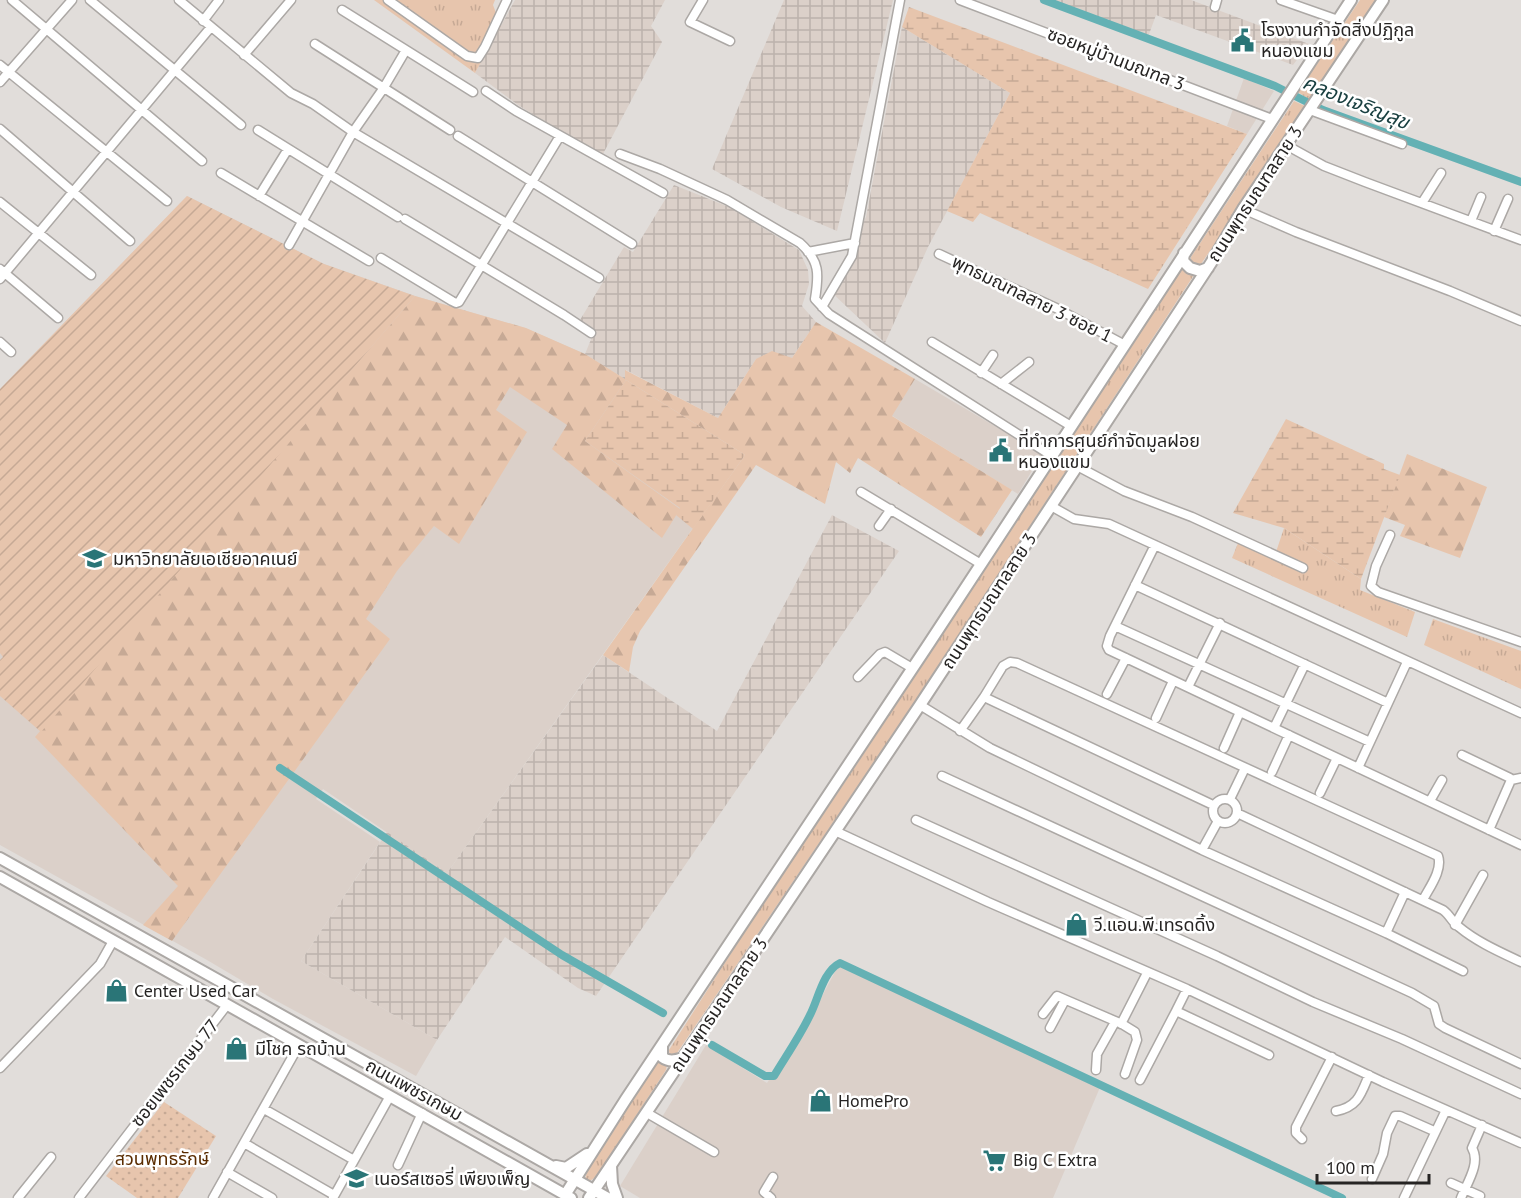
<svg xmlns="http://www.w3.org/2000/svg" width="1521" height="1198" font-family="'PT Sans','Noto Sans Thai',sans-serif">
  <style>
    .built { fill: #dbd0c9 }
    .industrial { fill: url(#industrial-grid) }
    .grass { fill: url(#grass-tufts) }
    .forest { fill: url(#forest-firs) }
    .wetland { fill: url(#wetland-marsh) }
    .park { fill: url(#park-dots) }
    .garden { fill: url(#garden-furrows) }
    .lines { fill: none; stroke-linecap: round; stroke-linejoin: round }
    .canal { stroke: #64b1b4; stroke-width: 8 }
    .minor-casing { stroke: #aca8a5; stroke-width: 11 }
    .major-casing { stroke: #aca8a5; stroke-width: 14 }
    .minor { stroke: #fff; stroke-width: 8 }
    .major { stroke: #fff; stroke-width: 10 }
    .labels { text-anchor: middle; stroke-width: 5; stroke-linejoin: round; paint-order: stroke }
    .poi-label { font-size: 18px; fill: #262423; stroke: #fff; text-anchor: start }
    .street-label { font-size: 18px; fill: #262423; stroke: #fff }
    .park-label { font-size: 18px; fill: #5a2c00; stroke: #fff }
    .water-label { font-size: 20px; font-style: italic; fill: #1a4041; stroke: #fff }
  </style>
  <defs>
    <pattern id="industrial-grid" width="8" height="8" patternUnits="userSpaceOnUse" patternTransform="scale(1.5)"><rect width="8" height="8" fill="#dbd0c9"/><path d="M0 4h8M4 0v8" fill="none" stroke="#bcb2ac"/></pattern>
    <pattern id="grass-tufts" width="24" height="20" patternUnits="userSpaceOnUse" patternTransform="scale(1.5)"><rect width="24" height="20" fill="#e7c5ad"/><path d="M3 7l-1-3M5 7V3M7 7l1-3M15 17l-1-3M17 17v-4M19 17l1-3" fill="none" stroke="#c6a995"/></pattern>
    <pattern id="forest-firs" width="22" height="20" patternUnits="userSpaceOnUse" patternTransform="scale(1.5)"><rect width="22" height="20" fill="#e7c5ad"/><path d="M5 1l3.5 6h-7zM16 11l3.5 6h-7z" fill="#c6a995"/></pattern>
    <pattern id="wetland-marsh" width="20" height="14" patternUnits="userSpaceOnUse" patternTransform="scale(1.5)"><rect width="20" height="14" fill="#e7c5ad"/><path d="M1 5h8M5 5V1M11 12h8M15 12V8" fill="none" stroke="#c6a995"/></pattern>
    <pattern id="park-dots" width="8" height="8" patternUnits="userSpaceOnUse" patternTransform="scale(1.5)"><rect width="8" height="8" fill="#e7c5ad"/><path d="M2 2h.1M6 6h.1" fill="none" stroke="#c6a995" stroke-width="1.8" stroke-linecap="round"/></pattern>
    <pattern id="garden-furrows" width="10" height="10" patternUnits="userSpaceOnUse" patternTransform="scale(1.5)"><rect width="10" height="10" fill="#e7c5ad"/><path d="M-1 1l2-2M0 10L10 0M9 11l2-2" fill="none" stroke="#c6a995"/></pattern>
  </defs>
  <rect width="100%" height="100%" fill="#e1ddda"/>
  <path class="built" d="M1244,78L1274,91L1247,134L1227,126Z
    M187,196L324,264L415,296L525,328L585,354L745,455L447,873L323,789L316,799L380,842L301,961L437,1040L416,1076L273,999L207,960L0,845V389Z
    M915,379L1042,454L1018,494L891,415Z
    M838,966L940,1008L1101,1085L1053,1198H640L620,1186L706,1045L767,1083L810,1019Z"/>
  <path class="industrial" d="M515,0H665L651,26L662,42L603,154L584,146L518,105L475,73Z
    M784,0H893L837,231L781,207L712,169Z
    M1052,0H1191L1309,44L1293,65L1156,15L1148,37Z
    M902,27L1010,93L928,247L885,343L829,290L866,217Z
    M674,185L729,207L799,250L808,270L809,284L802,306L816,322L792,358L756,359L718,418L626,370V380L585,354L594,332L580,320L624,247L633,252Z
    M832,515L899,551L596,996L578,988L505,937L437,1040L301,961L387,832L447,873L603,655L717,731Z"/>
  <path class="grass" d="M374,0H495L493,5L501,26L475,73Z
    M1360,0H1377L1311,101L1298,92Z
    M1294,101L1307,107L1201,264L1196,266L1191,264V257Z
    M1182,267L1185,272L1194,275L922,691L675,1056L670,1058L669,1050L767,897L849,776Z
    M1284,528L1361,579L1360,590L1415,612L1407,637L1232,558L1238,543L1276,552Z
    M1433,619L1521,651V689L1424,645Z
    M657,1061L667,1065L666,1070L596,1177L588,1182L585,1180L587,1171Z"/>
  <path class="forest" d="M415,296L526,328L585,354L625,379V370L718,418L756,359L772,351L792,358L816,322L915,379L892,416L1012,490L981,537L858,458L850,473L836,462L825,504L756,465L640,631L633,647L629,672L603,655L745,455L626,380L585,441L680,509L662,538L552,449L567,425L510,387L496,410L527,432L459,544L434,526L397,571L366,619L390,639L172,941L143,925L178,886L35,737Z
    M1407,454L1487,487L1460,558L1400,536L1405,525L1384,517Z"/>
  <path class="wetland" d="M909,7L1247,134L1148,289L980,213L973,222L947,211L1010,93L902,27Z
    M626,380L745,455L693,529L676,515L680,508L585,441Z
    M1286,419L1384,464V469L1400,475L1361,579L1284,528L1233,513Z"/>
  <path class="park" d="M164,1102L216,1136L178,1198H137L106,1176Z"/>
  <path class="garden" d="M187,196L324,264L415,296L41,732L0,696V660L3,657L0,653V389Z"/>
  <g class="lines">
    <path class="canal" d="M1044,0L1275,86L1323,110L1521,182
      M280,768L562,955L663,1013
      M712,1045L765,1076H774C786,1056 800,1036 810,1015C818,1000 823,971 840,963L1342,1198"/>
    <defs>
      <path id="minor" d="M12,0L202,161
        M90,0L241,125
        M179,0L291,93L313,104L353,132L599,278
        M388,0L467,56L478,58L485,47L507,0
        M703,0L690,22L730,41
        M960,0L1272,119
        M1281,0L1338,20
        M1215,7L1217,0
        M342,10L473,92
        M203,21L219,0
        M315,44L450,130
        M244,55L291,0
        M0,65L167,201
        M0,82L72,0
        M486,91L516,111L663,193
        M1310,110L1402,144
        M0,129L130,241
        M258,130L398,217
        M458,136L632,244
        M1286,145L1324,166L1365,182L1521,240
        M620,154L660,169L727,200L800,243C820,261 819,274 815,299L829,314L1052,456
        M221,173L369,261
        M259,196L288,149
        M0,202L91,275
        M1422,203L1441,173
        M1243,209L1296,232L1450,291L1521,321
        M405,219L564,315L591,333
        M1471,221L1481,197
        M1494,231L1508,199
        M289,245L353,132L383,89L406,50
        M808,252L855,243
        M939,254L1056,308L1125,345
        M381,258L452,301L456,303L459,302L560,136
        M0,269L58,318
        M0,279L211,27
        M822,307L852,256L900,0
        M0,342L11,352
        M932,342L1071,426
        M981,373L993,355
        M1001,384L1029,362
        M1077,466L1124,491L1192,517L1303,568
        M861,492L981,564
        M1051,506L1074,519L1109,524L1521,713
        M879,526L891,509
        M1390,535L1376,566L1371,586L1378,592L1521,642
        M1155,545L1110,636L1107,646L1109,650L1521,845
        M1135,585L1388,703
        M1115,626L1370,742
        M858,677L880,654L885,652L912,668
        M1188,687L1220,623
        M1107,694L1126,658
        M984,697L1213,805
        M920,705L990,748L1202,850L1386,933L1463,971
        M1156,718L1173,681
        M1274,728L1305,664
        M960,731L984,697L1003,666L1010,662L1017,663L1438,856C1443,870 1429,888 1423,900
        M1224,748L1240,712
        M1462,755L1510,778L1511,780L1489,830
        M1358,768L1407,662
        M1272,772L1289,735
        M942,776L1412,993L1434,1006L1439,1024L1445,1028L1521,1064
        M1511,780L1521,778
        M1320,793L1337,758
        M1213 811a12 12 0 1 1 24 0a12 12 0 1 1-24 0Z
        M1230,799L1245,768
        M1430,801L1442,780
        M1237,813L1443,910C1450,915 1452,922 1459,927C1477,942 1500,952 1521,962
        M916,820L1217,956L1313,1002L1402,1039L1521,1094
        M835,831L988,902L1187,989L1383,1082L1521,1143
        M1202,850L1218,821
        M1455,925L1483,875
        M1386,933L1405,892
        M1187,989L1176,1011L1269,1055
        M1043,1014L1057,996L1122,1024L1135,1032L1137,1040L1125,1074
        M1121,1024L1147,973
        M1050,1028L1065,1000
        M0,1068L100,964L113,941
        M1096,1070L1097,1054L1115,1022
        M1140,1080L1176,1011
        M264,1109L354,1160
        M1336,1111C1358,1107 1361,1094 1369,1075
        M647,1113L714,1152
        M1302,1139L1296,1133V1127L1332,1057
        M244,1143L334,1195
        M398,1165L422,1113
        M227,1172L272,1198
        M1372,1179L1383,1154L1387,1133L1395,1116H1400L1434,1131
        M1451,1183L1480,1196
        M18,1198L51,1157
        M79,1198L227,1005
        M213,1198L299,1045
        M333,1198L390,1096
        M771,1198L764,1192L773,1177
        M1404,1198L1446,1110
        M1461,1198C1467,1183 1481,1163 1472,1148L1482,1125"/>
      <path id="major" d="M1184,253L1183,261L1190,268L1200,271L1208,268
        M0,858L608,1198
        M0,877L571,1198
        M662,1045V1057C669,1062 674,1061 683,1058
        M556,1166L566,1168L587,1154
        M611,1166L612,1184L617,1198
        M565,1195L626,1099L930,642L1351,0
        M589,1198L920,705L1211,263L1243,209L1383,0"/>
    </defs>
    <use href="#minor" class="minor-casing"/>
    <use href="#major" class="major-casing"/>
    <use href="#minor" class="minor"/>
    <use href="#major" class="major"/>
  </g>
  <defs>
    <symbol id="civic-bare" viewBox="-9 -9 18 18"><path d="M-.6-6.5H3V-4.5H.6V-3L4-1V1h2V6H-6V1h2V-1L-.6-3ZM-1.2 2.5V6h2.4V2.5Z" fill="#2a7577" stroke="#fff" stroke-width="2.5" paint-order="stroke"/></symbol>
    <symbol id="university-bare" viewBox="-9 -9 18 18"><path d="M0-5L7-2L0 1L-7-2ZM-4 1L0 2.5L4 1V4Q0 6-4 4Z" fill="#2a7577" stroke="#fff" stroke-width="2.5" paint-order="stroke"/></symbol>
    <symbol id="shop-bare" viewBox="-9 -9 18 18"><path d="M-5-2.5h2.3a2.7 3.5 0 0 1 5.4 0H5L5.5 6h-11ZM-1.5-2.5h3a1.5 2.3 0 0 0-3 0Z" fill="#2a7577" stroke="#fff" stroke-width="2.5" paint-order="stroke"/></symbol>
    <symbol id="supermarket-bare" viewBox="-9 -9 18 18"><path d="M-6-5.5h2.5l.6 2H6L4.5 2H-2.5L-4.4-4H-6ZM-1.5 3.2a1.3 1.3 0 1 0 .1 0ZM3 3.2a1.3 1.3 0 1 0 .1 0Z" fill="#2a7577" stroke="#fff" stroke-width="2.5" paint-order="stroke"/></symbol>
    <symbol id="school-bare" viewBox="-9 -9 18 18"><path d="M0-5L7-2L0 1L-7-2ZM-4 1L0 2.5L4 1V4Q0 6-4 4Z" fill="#2a7577" stroke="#fff" stroke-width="2.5" paint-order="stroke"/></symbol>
  </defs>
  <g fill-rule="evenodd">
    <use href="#civic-bare" x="1226" y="24" width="33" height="33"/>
    <use href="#civic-bare" x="984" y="434" width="33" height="33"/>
    <use href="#university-bare" x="78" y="542" width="33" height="33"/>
    <use href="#shop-bare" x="1060" y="908" width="33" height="33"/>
    <use href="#shop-bare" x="100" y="974" width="33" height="33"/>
    <use href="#shop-bare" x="220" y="1032" width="33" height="33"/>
    <use href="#shop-bare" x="804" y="1084" width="33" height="33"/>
    <use href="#supermarket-bare" x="978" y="1144" width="33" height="33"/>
    <use href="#school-bare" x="340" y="1162" width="33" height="33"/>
  </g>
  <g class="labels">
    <g class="poi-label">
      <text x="1261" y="36">โรงงานกำจัดสิ่งปฏิกูล<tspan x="1261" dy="21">หนองแขม</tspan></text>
      <text x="1018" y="447">ที่ทำการศูนย์กำจัดมูลฝอย<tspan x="1018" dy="21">หนองแขม</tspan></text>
      <text x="113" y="565">มหาวิทยาลัยเอเชียอาคเนย์</text>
      <text x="1094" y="931">วี.แอน.พี.เทรดดิ้ง</text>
      <text x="134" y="997">Center Used Car</text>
      <text x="255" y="1055">มีโชค รถบ้าน</text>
      <text x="838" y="1107">HomePro</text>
      <text x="1013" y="1166">Big C Extra</text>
      <text x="374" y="1185">เนอร์สเซอรี่ เพียงเพ็ญ</text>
    </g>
    <g class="street-label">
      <text transform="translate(1116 59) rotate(21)" y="6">ซอยหมู่บ้านมณฑล 3</text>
      <text transform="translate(1255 194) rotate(-57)" y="6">ถนนพุทธมณฑลสาย 3</text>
      <text transform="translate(1032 299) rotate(26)" y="6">พุทธมณฑลสาย 3 ซอย 1</text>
      <text transform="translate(989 601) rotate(-57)" y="6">ถนนพุทธมณฑลสาย 3</text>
      <text transform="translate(719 1005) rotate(-56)" y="6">ถนนพุทธมณฑลสาย 3</text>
      <text transform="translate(175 1073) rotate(-52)" y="6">ซอยเพชรเกษม 77</text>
      <text transform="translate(414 1090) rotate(29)" y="6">ถนนเพชรเกษม</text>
    </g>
    <g class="park-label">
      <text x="162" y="1165">สวนพุทธรักษ์</text>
    </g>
    <g class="water-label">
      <text transform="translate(1356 102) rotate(22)" y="7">คลองเจริญสุข</text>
    </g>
  </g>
  <path d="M1317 1174v9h112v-9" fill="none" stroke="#262423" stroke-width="3"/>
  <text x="1326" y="1174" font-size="18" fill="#262423" stroke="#ffffff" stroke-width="4.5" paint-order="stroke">100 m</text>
</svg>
